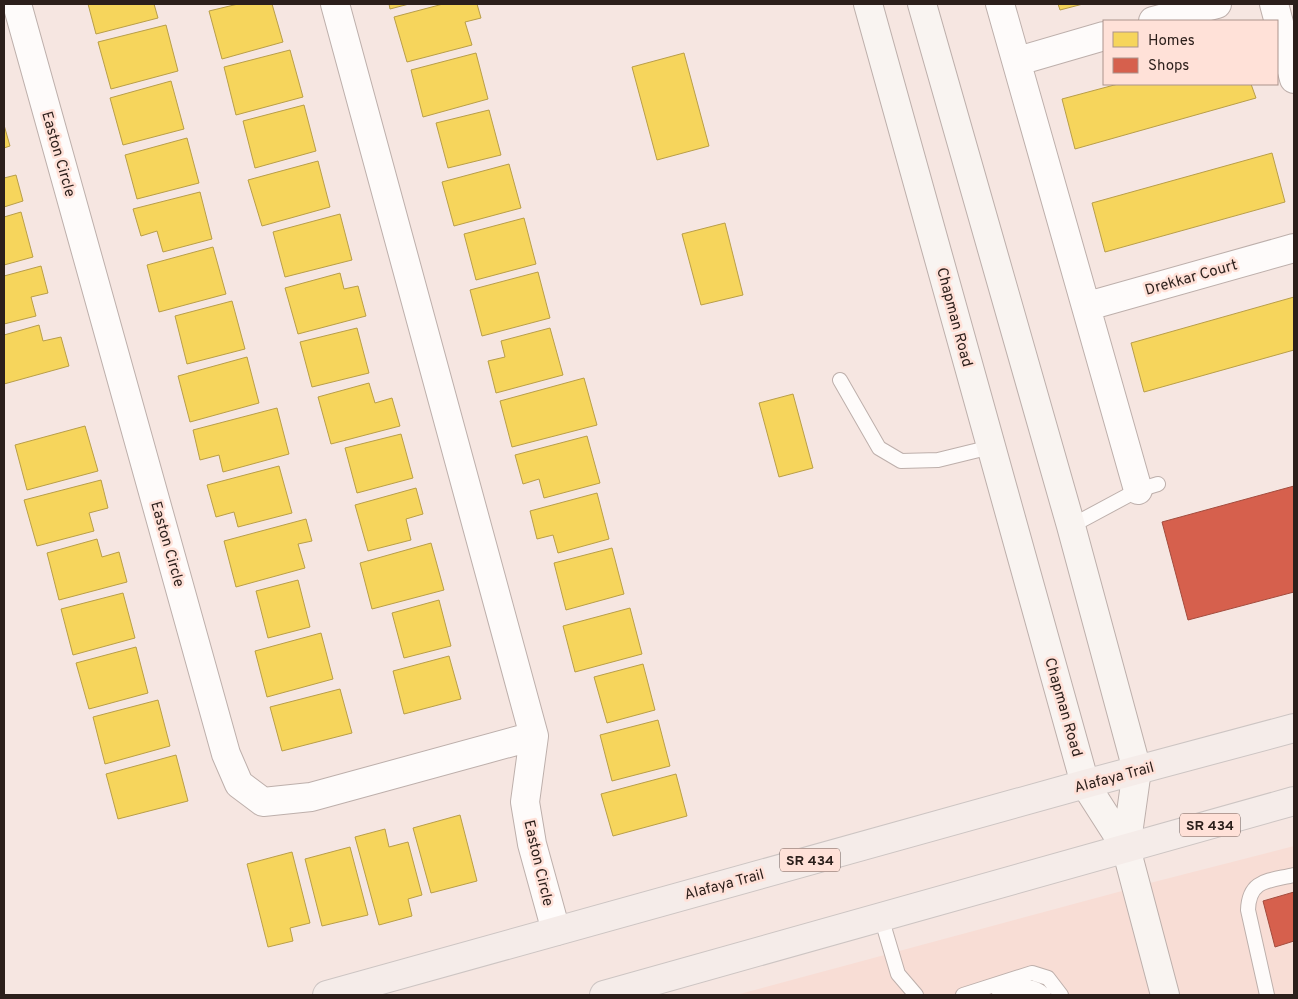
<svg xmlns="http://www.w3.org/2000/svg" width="1298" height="999" font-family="Overpass,sans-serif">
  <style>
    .built { fill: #f8ddd5 }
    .homes { fill: #f6d55c; stroke: #b99e48 }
    .shops { fill: #d6604d; stroke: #a34c3e }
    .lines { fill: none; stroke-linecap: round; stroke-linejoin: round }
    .lane-casing { stroke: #bdafab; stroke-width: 16 }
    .street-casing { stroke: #bdafab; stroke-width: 30 }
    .secondary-casing { stroke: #bdafab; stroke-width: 30 }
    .primary-casing { stroke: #cdc5c3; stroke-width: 30 }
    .lane { stroke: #fefbfa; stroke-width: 14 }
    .street { stroke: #fefbfa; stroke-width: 28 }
    .secondary { stroke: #f9f4f1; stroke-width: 28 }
    .primary { stroke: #f5ece9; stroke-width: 28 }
    .labels { text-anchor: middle; stroke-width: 5; stroke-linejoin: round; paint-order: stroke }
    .shield { fill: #ffe1d8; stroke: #6b5954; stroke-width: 1 }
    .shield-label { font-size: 14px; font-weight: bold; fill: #2c1f1b }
    .street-label { font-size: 15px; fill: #2c1f1b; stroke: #ffe1d8 }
  </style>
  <rect width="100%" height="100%" fill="#f6e6e1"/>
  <path class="built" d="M1294,846V995H1180L1150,883Z
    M1122,891L1150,995H736Z"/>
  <path class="homes" d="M88,4H154L158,18L96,34Z
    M238,4H272L283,42L222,59L209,11Z
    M389,4H409L390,9Z
    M443,4H477L481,18L465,22L472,45L407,62L394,17Z
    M1058,4H1083L1060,10Z
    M166,25L178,71L111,89L98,42Z
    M290,50L303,97L236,115L224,67Z
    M476,53L488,99L423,117L411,70Z
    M684,53L709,146L657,160L632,67Z
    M171,81L184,129L123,145L110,98Z
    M1118,84H1251L1256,98L1075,149L1062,99Z
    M304,105L316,151L255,168L243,121Z
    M489,110L501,155L448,168L436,123Z
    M4,125L10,146L4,148Z
    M187,138L199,183L137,199L125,155Z
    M1272,153L1285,202L1105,252L1092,203Z
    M318,161L330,207L262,226L248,180Z
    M509,164L521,208L454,226L442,182Z
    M16,175L23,201L4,207V178Z
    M200,192L212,239L163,252L157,231L141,236L133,209Z
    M21,212L33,257L4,265V217Z
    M340,214L352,260L285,277L273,232Z
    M524,218L536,264L476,280L464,234Z
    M725,223L743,295L701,305L682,234Z
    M213,247L226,294L159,312L147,265Z
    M41,266L48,293L31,297L36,316L4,324V276Z
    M538,272L550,318L482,336L470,290Z
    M340,273L344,289L358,286L366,316L298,334L285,288Z
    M1294,297V350L1144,392L1131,343Z
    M232,301L245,349L187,364L175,316Z
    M39,325L43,341L61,337L69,366L4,384V335Z
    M357,328L369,373L312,387L300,342Z
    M550,328L563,375L496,393L488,361L505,357L501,341Z
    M247,357L259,403L190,422L178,376Z
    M584,378L597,425L512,447L500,401Z
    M369,383L375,403L392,398L400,426L331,444L318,397Z
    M793,394L813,468L779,477L759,403Z
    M277,408L289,454L223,472L219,455L200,460L193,430Z
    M85,426L98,471L27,490L15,445Z
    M401,434L413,478L357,493L345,448Z
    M587,436L600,483L544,498L539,479L523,484L515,455Z
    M279,466L292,513L238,527L234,512L216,517L207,485Z
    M101,480L108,508L89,513L94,531L37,546L24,500Z
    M416,488L423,514L406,519L411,540L368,551L355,505Z
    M597,493L609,539L558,553L553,535L537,539L530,511Z
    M306,519L312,541L298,544L305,568L236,587L224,541Z
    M97,539L102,557L119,552L127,582L59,600L47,553Z
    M431,543L444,590L372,609L360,563Z
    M612,548L624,594L566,610L554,563Z
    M298,580L310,627L268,638L256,591Z
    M123,593L135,638L73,655L61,609Z
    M439,600L451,646L404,658L392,613Z
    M630,608L642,654L575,672L563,626Z
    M321,633L333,679L267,697L255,651Z
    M136,647L148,693L89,709L76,663Z
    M449,656L461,699L404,714L393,671Z
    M643,664L655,710L607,723L594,677Z
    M340,689L352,733L282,751L270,707Z
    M158,700L170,746L105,764L93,717Z
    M658,720L670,766L612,781L600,735Z
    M176,755L188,801L118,819L106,774Z
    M676,774L687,816L613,836L601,794Z
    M460,815L477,881L431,893L413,828Z
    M385,829L389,847L408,842L422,895L408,899L412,916L379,925L355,837Z
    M350,847L368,915L322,926L305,859Z
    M292,852L310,923L290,928L293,941L268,947L247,864Z"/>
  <path class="shops" d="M1294,486V592L1188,620L1162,522Z
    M1294,892V941L1275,947L1263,901Z"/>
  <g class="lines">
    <defs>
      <path id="lane" d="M840,380L879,448L901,461L938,460L991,447
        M1071,526L1138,490L1158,484
        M881,917L898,974L916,995
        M963,995L1032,973L1048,978L1061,995
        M999,995C1015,990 1031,981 1044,995
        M1267,995L1248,910C1249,879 1269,881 1294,875"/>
      <path id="street" d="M17,4L226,754L239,784L263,802L311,797L534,736L335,4
        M1000,4L1138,490
        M1274,4L1294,79
        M1153,21L1217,4
        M1018,61L1104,36
        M1088,306L1294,248
        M534,736L525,802L532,844L556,931"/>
      <path id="secondary" d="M868,4L1085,784L1126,848L1165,995
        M922,4L1071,526L1137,770L1126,848"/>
      <path id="primary" d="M327,995L1085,784L1294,728
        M604,995L1294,801"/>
    </defs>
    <use href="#lane" class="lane-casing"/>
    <use href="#street" class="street-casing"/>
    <use href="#secondary" class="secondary-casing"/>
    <use href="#primary" class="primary-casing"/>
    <use href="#lane" class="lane"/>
    <use href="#street" class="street"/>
    <use href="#secondary" class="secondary"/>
    <use href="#primary" class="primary"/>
  </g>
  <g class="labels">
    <g class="shield">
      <rect x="1180" y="813.5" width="60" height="23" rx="4"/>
      <rect x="780" y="848.5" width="60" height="23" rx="4"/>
    </g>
    <g class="shield-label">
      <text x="1210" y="830">SR 434</text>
      <text x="810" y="865">SR 434</text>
    </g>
    <g class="street-label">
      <text transform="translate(59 154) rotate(74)" y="5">Easton Circle</text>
      <text transform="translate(1191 277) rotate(-16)" y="5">Drekkar Court</text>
      <text transform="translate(955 317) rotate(75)" y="5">Chapman Road</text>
      <text transform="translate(168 544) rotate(74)" y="5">Easton Circle</text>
      <text transform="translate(1064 707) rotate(74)" y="5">Chapman Road</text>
      <text transform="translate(1114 777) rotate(-15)" y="5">Alafaya Trail</text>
      <text transform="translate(539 863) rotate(77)" y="5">Easton Circle</text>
      <text transform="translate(724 884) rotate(-15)" y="5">Alafaya Trail</text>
    </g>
  </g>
  <rect width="1298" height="999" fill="none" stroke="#2c1f1b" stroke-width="10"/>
  <rect x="1103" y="20" width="175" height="65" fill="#ffe1d8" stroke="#ab938c"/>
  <rect x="1113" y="32" width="25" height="15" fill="#f6d55c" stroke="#ab938c"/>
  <text x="1148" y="45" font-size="15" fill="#2c1f1b">Homes</text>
  <rect x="1113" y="58" width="25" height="15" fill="#d6604d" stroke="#ab938c"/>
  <text x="1148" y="70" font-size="15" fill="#2c1f1b">Shops</text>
</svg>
